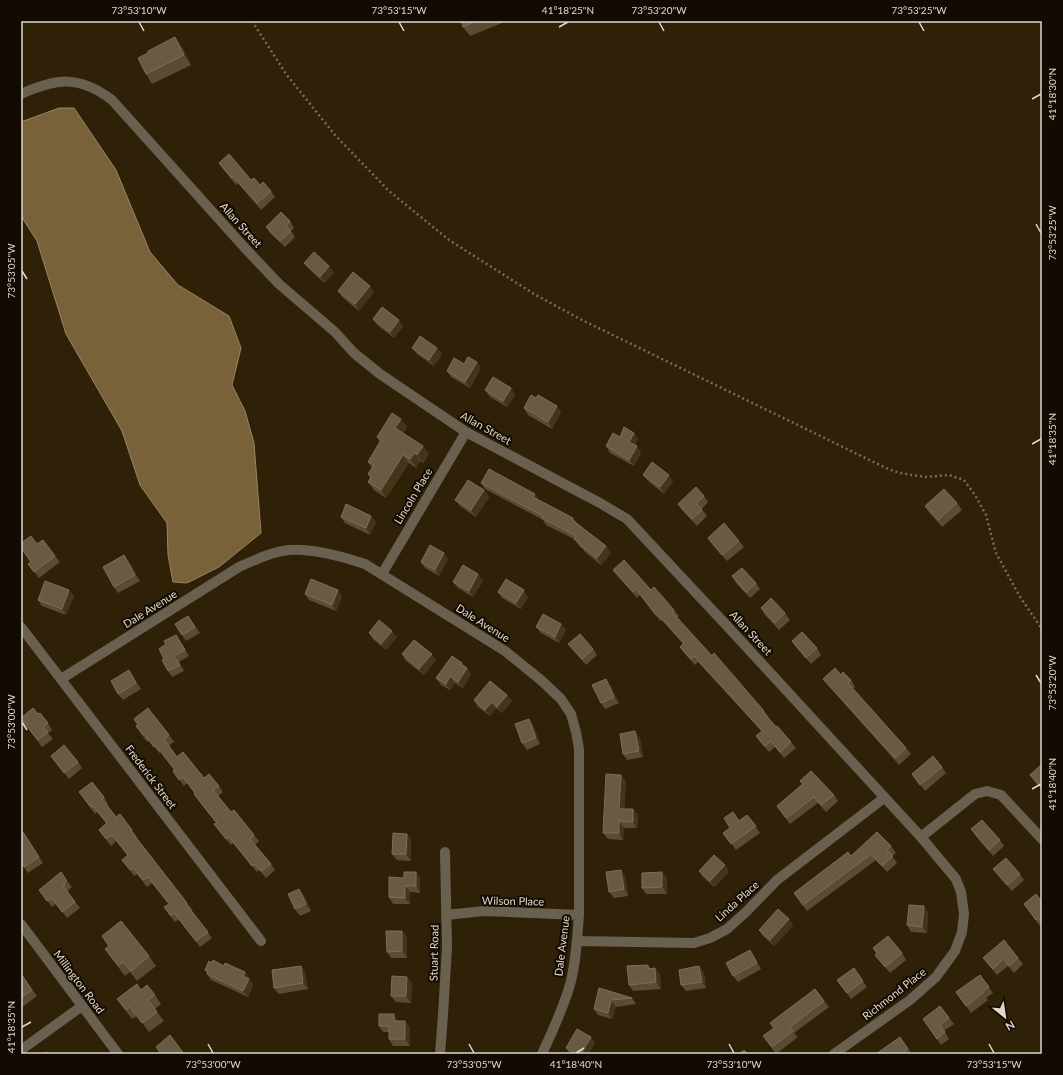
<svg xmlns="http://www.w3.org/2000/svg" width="1063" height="1075" font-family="Lato,sans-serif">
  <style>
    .water { fill: #79623a; stroke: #988565 }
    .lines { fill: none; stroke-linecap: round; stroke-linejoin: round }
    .path { stroke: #796d58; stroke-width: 2.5; stroke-dasharray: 2 3; stroke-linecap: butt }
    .minor { stroke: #6a604f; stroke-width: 10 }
    .wall { fill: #5a4c32 }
    .shaded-wall { fill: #43341a }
    .building { fill: #695b43; stroke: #7c6e58 }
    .ticks { fill: none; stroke: #e1d8c9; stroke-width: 1.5 }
    .labels { text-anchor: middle; stroke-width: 4; stroke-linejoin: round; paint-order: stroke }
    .street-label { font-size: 11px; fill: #e1d8c9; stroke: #120b03 }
    .neatline { fill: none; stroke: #e1d8c9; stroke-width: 1.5 }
    .ticks-label { font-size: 10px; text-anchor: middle; fill: #e1d8c9 }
  </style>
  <rect width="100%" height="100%" fill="#2f2107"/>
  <path class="water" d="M59,108H74L116,170L150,252L178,285L229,316L241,348L232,385L245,411L254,443L261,533L219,567L187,583L173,582L168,555L167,523L140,485L122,431L66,334L37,241L21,216V122Z"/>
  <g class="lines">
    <path class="path" d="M252,21L286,74L335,135L389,191L449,240L534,294L582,320L888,469L900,473L925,477L949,475L964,480L975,495L986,515L996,553L1020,597L1042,629"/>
    <path class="minor" d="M21,94C57,78 79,75 112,100L244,247L279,284L335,332L354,353L380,374L466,432L600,503L627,519L729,628L921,837L956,879L961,892L964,914L962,932L955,951L936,977L910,1000L834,1054
      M382,574L466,432
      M21,627L261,941
      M61,679L239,567C255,560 271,552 289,550C312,548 344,557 365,564L505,651L542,681L561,699L571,714L576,732L579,749V915C577,938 576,966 569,988C562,1011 552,1032 542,1054
      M921,837L975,794L987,791L1001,795L1042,839
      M446,915L484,911L579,915
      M21,924L118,1054
      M577,941L694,943L710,938L727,929L746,912L777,880L884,798
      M21,1050L82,1006
      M440,1054L443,1015L447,947L445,852"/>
  </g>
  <path class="wall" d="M461,21H507L470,36L463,27Z
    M182,47L191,65L152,84L146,74Z
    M219,163L271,191L275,197L261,210L238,183L236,185L223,169Z
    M290,221L294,228L291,231L295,237L285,247L270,233L266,227Z
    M304,263L329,266L334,273L324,283L309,269Z
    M338,291L374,292L359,311L342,297Z
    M373,319L403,326L394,338L377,325Z
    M412,348H437L442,354L434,366L417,354Z
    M477,362L481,368L470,388L451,377L447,371L464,364Z
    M511,388L515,395L507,407L490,397L485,390Z
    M536,398L561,412L552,429L528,415L524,408Z
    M407,427L403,433L423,446L429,454L423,463L420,461L416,468L409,463L386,498L374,490L368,482L370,478L368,474L372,468L368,462L380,442L377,437Z
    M634,433L638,439L635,445L641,453L634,466L610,453L606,446L620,437Z
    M643,475L673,481L664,494L648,481Z
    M481,483L539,500L573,518L577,523L606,546L611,553L601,565L585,552L583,549L579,546L574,539L546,525L543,520L485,489Z
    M484,490L489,497L476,517L460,506L455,500Z
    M704,496L708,502L702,509L707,516L697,526L682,510L678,504Z
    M957,503L962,510L942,527L929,512L925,506Z
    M341,517L376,522L370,535L345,523Z
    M708,538L739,541L744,547L727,561L712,544Z
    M37,544L55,556L60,562L39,578L28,564L31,562Z
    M124,555L129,562L140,581L118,593L114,587Z
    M448,559L439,576L425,568L421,562Z
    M613,570L651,590L674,610L679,616L677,618L764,711L769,717L768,718L776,727L791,742L796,748L784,758L775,747L769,752L761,743L756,736L762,731L698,662L695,665L684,653L680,647L683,644L662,620L660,621L640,595L637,598L618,576Z
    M732,576L756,583L760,589L750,598L736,583Z
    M483,581L473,597L458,588L453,582Z
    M69,590L74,596L66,615L42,606L38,600Z
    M338,590L342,597L336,611L309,600L305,594Z
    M498,592L528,597L521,609L502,598Z
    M761,608L785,613L790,620L779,630L765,615Z
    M188,616L200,633L186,641L182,635Z
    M561,624L566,630L559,643L541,633L536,627Z
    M369,633L397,637L386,650L373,639Z
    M180,641L189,656L179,662L184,671L172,677L168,671L164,659Z
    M792,641L817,648L821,655L811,664L796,647Z
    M568,644L593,649L597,655L586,665L573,650Z
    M402,654L436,660L424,675L406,661Z
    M465,666L471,674L463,688L455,683L450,690L441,685L436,678Z
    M841,675L851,680L855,687L853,689L906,748L911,754L899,765L828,685L823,679Z
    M133,677L141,689L123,700L118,694Z
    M610,685L619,703L605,709L601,703Z
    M507,695L512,701L502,713L496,708L490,716L478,707L474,700Z
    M38,714L48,723L52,730L48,733L53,739L42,747L21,719Z
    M529,719L533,725L540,744L527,750L522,743Z
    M136,726L169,735L174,742L168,746L177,757L204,778L219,786L223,792L218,796L231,812L254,835L259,841L255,845L271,864L275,870L266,878L259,870L257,872L233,843L231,845L214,824L216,823L198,800L194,794L195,793L187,783L184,786L173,771L174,770L161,752L159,753L149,740L147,742Z
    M640,738L643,757L627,760L623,754Z
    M51,756L78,762L82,768L69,779Z
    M1042,764V789L1035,782L1030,775Z
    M942,767L946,773L925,791L912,774Z
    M626,781L624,809H633L638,815L637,828H624L623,840L608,839L603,833Z
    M800,781L834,795L838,801L826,812L818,803L790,824L777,806L802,784Z
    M104,797L108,804L107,805L116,817L132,830L137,837L136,838L187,903L192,909L191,910L212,938L200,947L179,919L175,922L169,914L164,907L169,904L152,883L147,887L137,874L134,876L127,866L122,860L128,856L116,841L111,846L99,830L106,823L97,812L95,814L83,798Z
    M747,815L760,833L736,850L723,833Z
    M971,829L1000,840L1004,846L993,856L975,835Z
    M23,832L43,863L28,873L21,863Z
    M407,834L411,840V861L397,860L392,854Z
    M891,846L896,853L892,856L897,863L887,872L876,860L807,911L794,893L851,856Z
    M725,865L729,872L714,887L703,877L699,871Z
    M993,869L1020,874L1024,880L1012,891L998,875Z
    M416,872L420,879V893L410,892V904H393L389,897L404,878Z
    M662,872L667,879V894H646L642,888Z
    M625,876L628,896L614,898L609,892Z
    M67,881L72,887L68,890L69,891L68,892L80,908L67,918L56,904L52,907L39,890Z
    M304,895L311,911L300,916L295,909Z
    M1042,902V924L1040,926L1024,904Z
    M924,906L928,913L927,933L911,932L907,925Z
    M789,919L793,926L774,946L763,936L759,930Z
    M402,931L407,937V958H391L387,952Z
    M102,936L149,956L156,966L137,981L130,972L125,976L112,959L105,949L109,946Z
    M873,948L902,953L906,960L890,973L875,955L877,954Z
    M750,950L761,969L738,982L733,976Z
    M983,958H1018L1023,964L1014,973L1008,966L997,975Z
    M212,963L224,966L245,972L253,985L248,997L211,980L207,974V973L205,970Z
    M648,965L651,969L655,968L660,975L661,989L633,991L629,985Z
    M301,966L305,972L308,989L279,994L274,988Z
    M699,966L704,973L706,988L686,991L681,985Z
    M854,968L867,987L851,999L837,980Z
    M21,975L37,996L21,1008Z
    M980,975L993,993L986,998L988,1000L971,1013L956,992Z
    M412,983L411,1003L396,1002L391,996Z
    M599,988L632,998L636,1004L616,1007L612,1019L598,1015L594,1009Z
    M815,989L829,1007L794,1033L798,1037L776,1054L763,1036L774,1028Z
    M141,990L155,995L161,1004L155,1009L164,1021L149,1032L137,1016L132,1019L117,999Z
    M940,1006L954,1024L944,1031L949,1039L941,1045L923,1019Z
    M398,1021L410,1027V1046H393L389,1039V1032H383L379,1026Z
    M591,1037L595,1043L589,1054H570L566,1048Z
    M900,1037L912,1054H876Z"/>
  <path class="shaded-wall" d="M175,37L182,47L191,65L184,55Z
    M329,266L334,273L324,283L320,277Z
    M370,286L374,292L359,311L355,304Z
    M399,320L403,326L394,338L390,332Z
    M437,348L442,354L434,366L429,360Z
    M477,362L481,368L470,388L465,382Z
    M511,388L515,395L507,407L503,401Z
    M557,406L561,412L552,429L548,422Z
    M401,419L407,427L401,436L395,428Z
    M634,433L638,439L634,448L629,442Z
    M423,446L429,454L423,463L417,455Z
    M637,446L641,453L634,466L629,460Z
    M415,453L420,461L416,468L410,459Z
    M403,455L409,463L386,498L381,490Z
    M669,475L673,481L664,494L660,487Z
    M484,490L489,497L476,517L471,510Z
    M535,494L539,500L537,504L533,497Z
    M371,516L376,522L370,535L366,528Z
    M606,546L611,553L601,565L597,558Z
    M444,553L448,559L439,576L435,570Z
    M124,555L129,562L140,581L135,575Z
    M478,574L483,581L473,597L469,591Z
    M69,590L74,596L66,615L62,609Z
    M338,590L342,597L336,611L332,605Z
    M524,590L528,597L521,609L516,603Z
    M561,624L566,630L559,643L555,637Z
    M392,631L397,637L386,650L381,644Z
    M432,654L436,660L424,675L419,669Z
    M462,663L471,674L463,688L458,682L461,664Z
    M450,676L455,683L450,690L446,684Z
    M606,679L610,685L619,703L614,697Z
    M507,695L512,701L502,713L497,707Z
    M492,702L496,708L490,716L485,710Z
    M529,719L533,725L540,744L536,738Z
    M635,731L640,738L643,757L639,751Z
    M621,775L626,781L624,815L619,809Z
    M633,809L638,815L637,828L633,822Z
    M619,821L624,828L623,840L619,833Z
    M407,834L411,840V861L406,854Z
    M725,865L729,872L714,887L710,881Z
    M621,870L625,876L628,896L624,889Z
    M416,872L420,879V893L416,886Z
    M662,872L667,879V894L662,887Z
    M405,886L410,892V904L405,898Z
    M299,889L304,895L311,911L306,904Z
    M924,906L928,913L927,933L922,927Z
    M789,919L793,926L774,946L770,940Z
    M402,931L407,937V958L402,951Z
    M750,950L754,956L761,969L757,963Z
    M301,966L305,972L308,989L303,983Z
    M699,966L704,973L706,988L702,982Z
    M655,968L660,975L661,989L656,982Z
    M245,972L253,985L248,997L243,991V976Z
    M407,977L412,983L411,1003L406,996Z
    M611,1000L616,1007L612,1019L608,1013Z
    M394,1014L398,1021H394Z
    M405,1021L410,1027V1046L405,1039Z
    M591,1037L595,1043L589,1054H581Z"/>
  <path class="building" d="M461,21H477L463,27Z
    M175,37L184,55L146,74L138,58L148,53V51Z
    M229,154L251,180L254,178L260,185L263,182L271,191L257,203L233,177L232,178L219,163Z
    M281,212L290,221L286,226L291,231L280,241L266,227Z
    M314,252L329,266L320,277L304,263Z
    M353,272L370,286L355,304L338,291Z
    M382,307L399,320L390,332L373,319Z
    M420,336L437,348L429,360L412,348Z
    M468,357L477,362L465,382L447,371L454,358L464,364Z
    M493,377L511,388L503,401L485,390Z
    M531,395L536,398L538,395L557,406L548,422L524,408Z
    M392,413L401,419L395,428L423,446L417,455L415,453L410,459L403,455L381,490L368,482L371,477L368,474L374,465L368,462L381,440L377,437Z
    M624,427L634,433L629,442L637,446L629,460L606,446L613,433L620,437Z
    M652,462L669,475L660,487L643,475Z
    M489,469L535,494L533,497L573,518L572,520L606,546L597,558L581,546L582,545L574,539L576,536L542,518L543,516L481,483Z
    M468,480L484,490L471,510L455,500Z
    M696,487L704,496L696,503L702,510L692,519L678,504Z
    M944,489L957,503L938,520L925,506Z
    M346,504L371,516L366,528L341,517Z
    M724,523L739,541L722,555L708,538Z
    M31,536L37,544L43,540L55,556L34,572L28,564L31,562L21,548V543Z
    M430,545L444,553L435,570L421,562Z
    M124,555L135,575L114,587L103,567Z
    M624,560L651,590L654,587L674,610L672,612L712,656L714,653L764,711L763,712L776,727L777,726L791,742L780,752L771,741L765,746L756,736L762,731L694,656L691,659L680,647L684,643L657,614L656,615L636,589L633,592L613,570Z
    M463,565L478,574L469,591L453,582Z
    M742,568L756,583L746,592L732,576Z
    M311,579L338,590L332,605L305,594Z
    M506,579L524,590L516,603L498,592Z
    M45,581L69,590L62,609L38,600Z
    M771,598L785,613L775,623L761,608Z
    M543,614L561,624L555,637L536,627Z
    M188,616L195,627L182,635L175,624Z
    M379,620L392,631L381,644L369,633Z
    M802,632L817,648L806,658L792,641Z
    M580,634L593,649L582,659L568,644Z
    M176,635L185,650L174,656L180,665L168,671L162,660L164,659L159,649L166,644L164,641Z
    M414,640L432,654L419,669L402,654Z
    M452,656L462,663L461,664L467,668L458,682L450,676L446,684L436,678Z
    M835,668L841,675L843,672L851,680L848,683L906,748L895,758L823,679Z
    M129,670L136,683L118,694L111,681Z
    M606,679L614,697L601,703L592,685Z
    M490,681L507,695L497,707L492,702L485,710L474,700Z
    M33,708L38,714L40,713L48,723L43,727L48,732L38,740L21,719V718Z
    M148,708L169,735L164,739L177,757L183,752L204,778L209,774L219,786L213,790L231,812L234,810L254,835L250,839L271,864L261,871L255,864L252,866L229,837L226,839L214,824L217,823L194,794L195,793L183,777L179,780L173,771L175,770L156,746L154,747L144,734L143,735L136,726L138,725L134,719Z
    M529,719L536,738L522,743L515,724Z
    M635,731L639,751L623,754L620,734Z
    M64,745L78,762L64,773L51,756Z
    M933,756L942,767L920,785L912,774Z
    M1042,764V788L1030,775Z
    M811,771L834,795L821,805L814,797L786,818L777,806L803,784L800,781Z
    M606,774L621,775L619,809H633V822L619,821V833H603Z
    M92,782L104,797L102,799L116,817L120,814L132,830L131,831L187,903L186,904L208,932L196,941L174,913L171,916L164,907L169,904L148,877L143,880L133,868L130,870L122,860L128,855L112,835L106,839L99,830L107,823L93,806L91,807L79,792Z
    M733,812L739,821L747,815L756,826L731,844L723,833L730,828L724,818Z
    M982,820L1000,840L989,850L971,829Z
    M23,832L39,857L24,867L21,863V834Z
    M877,832L891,846L887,850L893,856L882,866L871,854L803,905L794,893L848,852L851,856Z
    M393,833L407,834L406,854H392Z
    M714,855L725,865L710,881L699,871Z
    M1006,858L1020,874L1007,885L993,869Z
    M621,870L624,889L609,892L606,872Z
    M61,872L67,881L64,884L65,885L63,886L75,902L62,912L52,898L47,901L39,890Z
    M404,872H416V886H405V898L389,897V877L404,878Z
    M662,872V887L642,888V873Z
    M299,889L306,904L295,909L288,894Z
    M1036,894L1042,902V923L1038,918L1036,920L1024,904Z
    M909,905L924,906L922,927L907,925Z
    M778,909L789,919L770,940L759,930Z
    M121,921L149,956L131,971L123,962L119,966L105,949L109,946L102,936Z
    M386,931H402V951L387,952Z
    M888,936L902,953L885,967L875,955L877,953L873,948Z
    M1004,940L1018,958L1009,966L1003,959L993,969L983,958Z
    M750,950L757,963L733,976L726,963Z
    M213,960L224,966L225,963L245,972L243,976L249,979L243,991L207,974L208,971L205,970L209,961L212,963Z
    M648,965V969L655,968L656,982L629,985L627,966Z
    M301,966L303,983L274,988L272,970Z
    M699,966L702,982L681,985L679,970Z
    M854,968L863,981L847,993L837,980Z
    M21,975H22L32,990L21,998Z
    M980,975L989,987L982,991L983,993L966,1006L956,992Z
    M392,976L407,977L406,996H391Z
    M137,984L141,990L147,985L155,995L148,1000L157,1012L142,1023L130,1007L126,1010L117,999Z
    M599,988L632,998L611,1000L608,1013L594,1009Z
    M815,989L824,1001L790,1027L793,1031L772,1047L763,1036L774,1028L770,1023Z
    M940,1006L949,1018L940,1025L945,1032L937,1039L923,1019Z
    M379,1014H394V1021H405V1039H389V1026H379Z
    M577,1029L591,1037L581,1054H576L566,1048Z
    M170,1035L184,1054H161L156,1047Z
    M900,1037L908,1049L901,1054H876Z
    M744,1050L748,1054H739Z
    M47,1052L49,1054H44Z"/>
  <path class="ticks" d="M139,22L144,31M399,22L404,31M659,22L664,31M919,22L924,31M559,27L568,22M1032,99L1041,94M1036,224L1041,233M22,271L27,279M1032,444L1041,439M1036,675L1041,683M22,722L27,730M1032,789L1041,784M22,1027L31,1022M208,1044L213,1053M469,1044L474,1053M729,1044L734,1053M989,1044L994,1053M576,1053L584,1048"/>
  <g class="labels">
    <g class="street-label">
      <text transform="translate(241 225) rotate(48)" y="4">Allan Street</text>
      <text transform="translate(486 428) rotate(29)" y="4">Allan Street</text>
      <text transform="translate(413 496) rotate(-59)" y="4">Lincoln Place</text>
      <text transform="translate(150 609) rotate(-32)" y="4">Dale Avenue</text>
      <text transform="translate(483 623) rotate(32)" y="4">Dale Avenue</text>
      <text transform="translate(751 633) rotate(47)" y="4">Allan Street</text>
      <text transform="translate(151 777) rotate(53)" y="4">Frederick Street</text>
      <text transform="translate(513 901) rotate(1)" y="4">Wilson Place</text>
      <text transform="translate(737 901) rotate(-42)" y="4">Linda Place</text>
      <text transform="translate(562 946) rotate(-83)" y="4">Dale Avenue</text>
      <text transform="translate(434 953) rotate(-89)" y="4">Stuart Road</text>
      <text transform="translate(79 982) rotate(53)" y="4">Millington Road</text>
      <text transform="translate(894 994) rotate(-38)" y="4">Richmond Place</text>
    </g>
  </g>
  <rect width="1063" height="1075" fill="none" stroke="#120b03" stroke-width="44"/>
  <g transform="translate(1005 1017) rotate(150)" stroke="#120b03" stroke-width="3" paint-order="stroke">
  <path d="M0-3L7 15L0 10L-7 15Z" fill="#e1d8c9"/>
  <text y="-6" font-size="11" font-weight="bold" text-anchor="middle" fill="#e1d8c9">N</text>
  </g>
  <rect x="22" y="22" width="1019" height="1031" class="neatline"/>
  <g class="ticks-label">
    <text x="139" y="14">73°53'10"W</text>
    <text x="399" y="14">73°53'15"W</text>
    <text x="568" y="14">41°18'25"N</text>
    <text x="659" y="14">73°53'20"W</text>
    <text x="919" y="14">73°53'25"W</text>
    <text transform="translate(1052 94) rotate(-90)" y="4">41°18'30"N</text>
    <text transform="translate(1052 233) rotate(-90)" y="4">73°53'25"W</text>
    <text transform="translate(11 271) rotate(-90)" y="4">73°53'05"W</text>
    <text transform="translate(1052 439) rotate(-90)" y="4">41°18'35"N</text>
    <text transform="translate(1052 683) rotate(-90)" y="4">73°53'20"W</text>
    <text transform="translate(11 722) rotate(-90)" y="4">73°53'00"W</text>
    <text transform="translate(1052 784) rotate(-90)" y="4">41°18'40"N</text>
    <text transform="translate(11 1027) rotate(-90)" y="4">41°18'35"N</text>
    <text x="213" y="1068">73°53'00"W</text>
    <text x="474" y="1068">73°53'05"W</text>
    <text x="576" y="1068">41°18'40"N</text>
    <text x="734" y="1068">73°53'10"W</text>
    <text x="994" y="1068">73°53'15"W</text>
  </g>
</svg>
